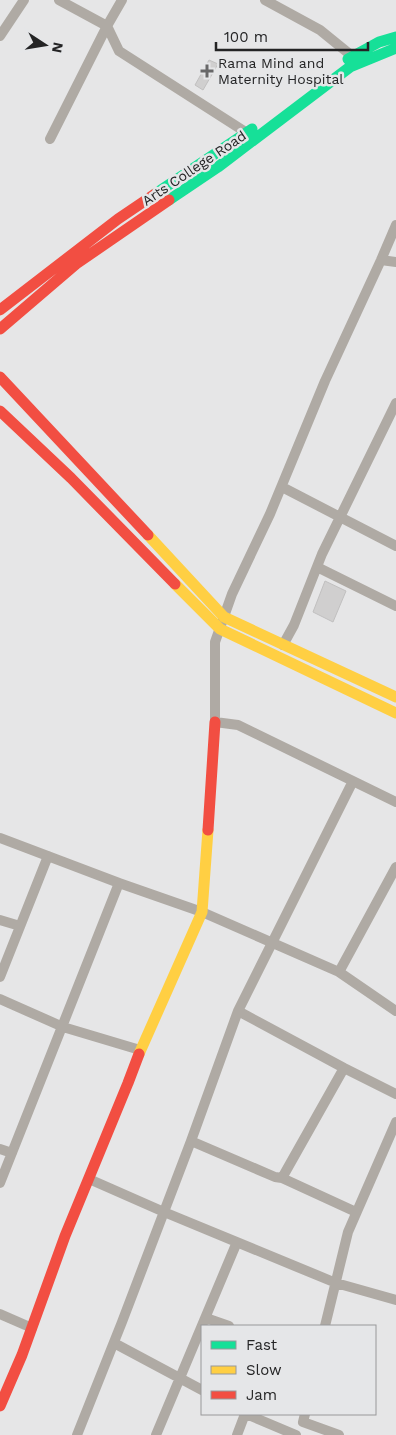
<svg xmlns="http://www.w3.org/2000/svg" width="396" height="1435" font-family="'Work Sans',sans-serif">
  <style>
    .building { fill: #d0cfcf; stroke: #c1c0c0 }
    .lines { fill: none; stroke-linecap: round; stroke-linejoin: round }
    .street { stroke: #afaaa4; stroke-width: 10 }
    .fast { stroke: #16e098; stroke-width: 11 }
    .slow { stroke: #ffcf43; stroke-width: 11 }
    .jam { stroke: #f24e42; stroke-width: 11 }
    .poi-dot { fill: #686869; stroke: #e5e6e8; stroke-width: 2 }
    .labels { text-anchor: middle; stroke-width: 5; stroke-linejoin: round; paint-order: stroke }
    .poi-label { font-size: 14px; fill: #242425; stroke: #e5e6e8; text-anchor: start }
    .street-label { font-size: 14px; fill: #242425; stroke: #e5e6e8 }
  </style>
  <rect width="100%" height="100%" fill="#e6e6e7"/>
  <path class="building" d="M209,60L218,64L203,90L195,85Z
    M325,581L346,591L333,622L313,612Z"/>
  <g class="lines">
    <path class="street" d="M59,0L107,26L119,51L247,133
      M265,0L320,30L352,56
      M0,36L24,0
      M50,139L107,26L122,0
      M396,225L381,260L325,381L270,514L232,594L215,642V722L238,725L396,802
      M381,260L396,262
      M282,487L396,546
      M317,567L396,606
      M283,645L294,625L322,554L396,403
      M0,838L119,883L202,912L339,972L396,867
      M0,920L20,926
      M339,972L396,1011
      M0,977L48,856
      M0,999L63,1027L140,1050
      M238,1011L344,1068L396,1094
      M191,1141L275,1177L282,1178L356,1212
      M0,1149L12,1153
      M282,1178L344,1068
      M89,1179L164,1212L336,1283L396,1300
      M0,1183L119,883
      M0,1314L32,1328
      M206,1318L229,1326
      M325,1326L348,1232L396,1122
      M114,1343L202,1390
      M246,1414L296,1435
      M305,1414L303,1422L339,1435
      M77,1435L122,1322L191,1141L238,1011L353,781
      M156,1435L237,1242
      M237,1435L245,1414"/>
    <path class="fast" d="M348,59L379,42L396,37
      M155,194L252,129
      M169,200L218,167L350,67L396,48"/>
    <path class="slow" d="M148,535L224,617L396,697
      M175,584L220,629L396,713
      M139,1054L202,912L208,830"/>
    <path class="jam" d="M0,310L118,219L155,194
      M0,329L76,264L169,200
      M0,377L148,535
      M0,411L71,478L175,584
      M208,830L215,722
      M0,1406L22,1355L65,1236L128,1083L139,1054"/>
  </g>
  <path class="poi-dot" d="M204.5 63.5h5v5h5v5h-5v5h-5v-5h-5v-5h5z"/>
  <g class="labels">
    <g class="poi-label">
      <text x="218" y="68">Rama Mind and<tspan x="218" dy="16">Maternity Hospital</tspan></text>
    </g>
    <g class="street-label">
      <text transform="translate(194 168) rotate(-34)" y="5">Arts College Road</text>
    </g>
  </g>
  <rect x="201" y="1325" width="175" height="90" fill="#e5e6e8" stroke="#98989a"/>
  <rect x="211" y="1341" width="25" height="8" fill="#16e098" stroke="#98989a"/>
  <text x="246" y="1350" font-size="15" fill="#242425">Fast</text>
  <rect x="211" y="1366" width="25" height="8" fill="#ffcf43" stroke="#98989a"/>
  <text x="246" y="1375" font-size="15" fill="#242425">Slow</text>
  <rect x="211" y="1391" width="25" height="8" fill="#f24e42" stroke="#98989a"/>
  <text x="246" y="1400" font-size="15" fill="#242425">Jam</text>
  <g transform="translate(45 45) rotate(102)" stroke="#e5e6e8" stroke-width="4" paint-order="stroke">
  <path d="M0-4L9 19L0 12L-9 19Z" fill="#242425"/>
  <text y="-8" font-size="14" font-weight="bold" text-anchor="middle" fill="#242425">N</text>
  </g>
  <path d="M216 42v8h152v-8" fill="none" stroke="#242425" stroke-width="2.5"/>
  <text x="224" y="42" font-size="15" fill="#242425" stroke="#e5e6e8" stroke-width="4" paint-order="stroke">100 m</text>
</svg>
